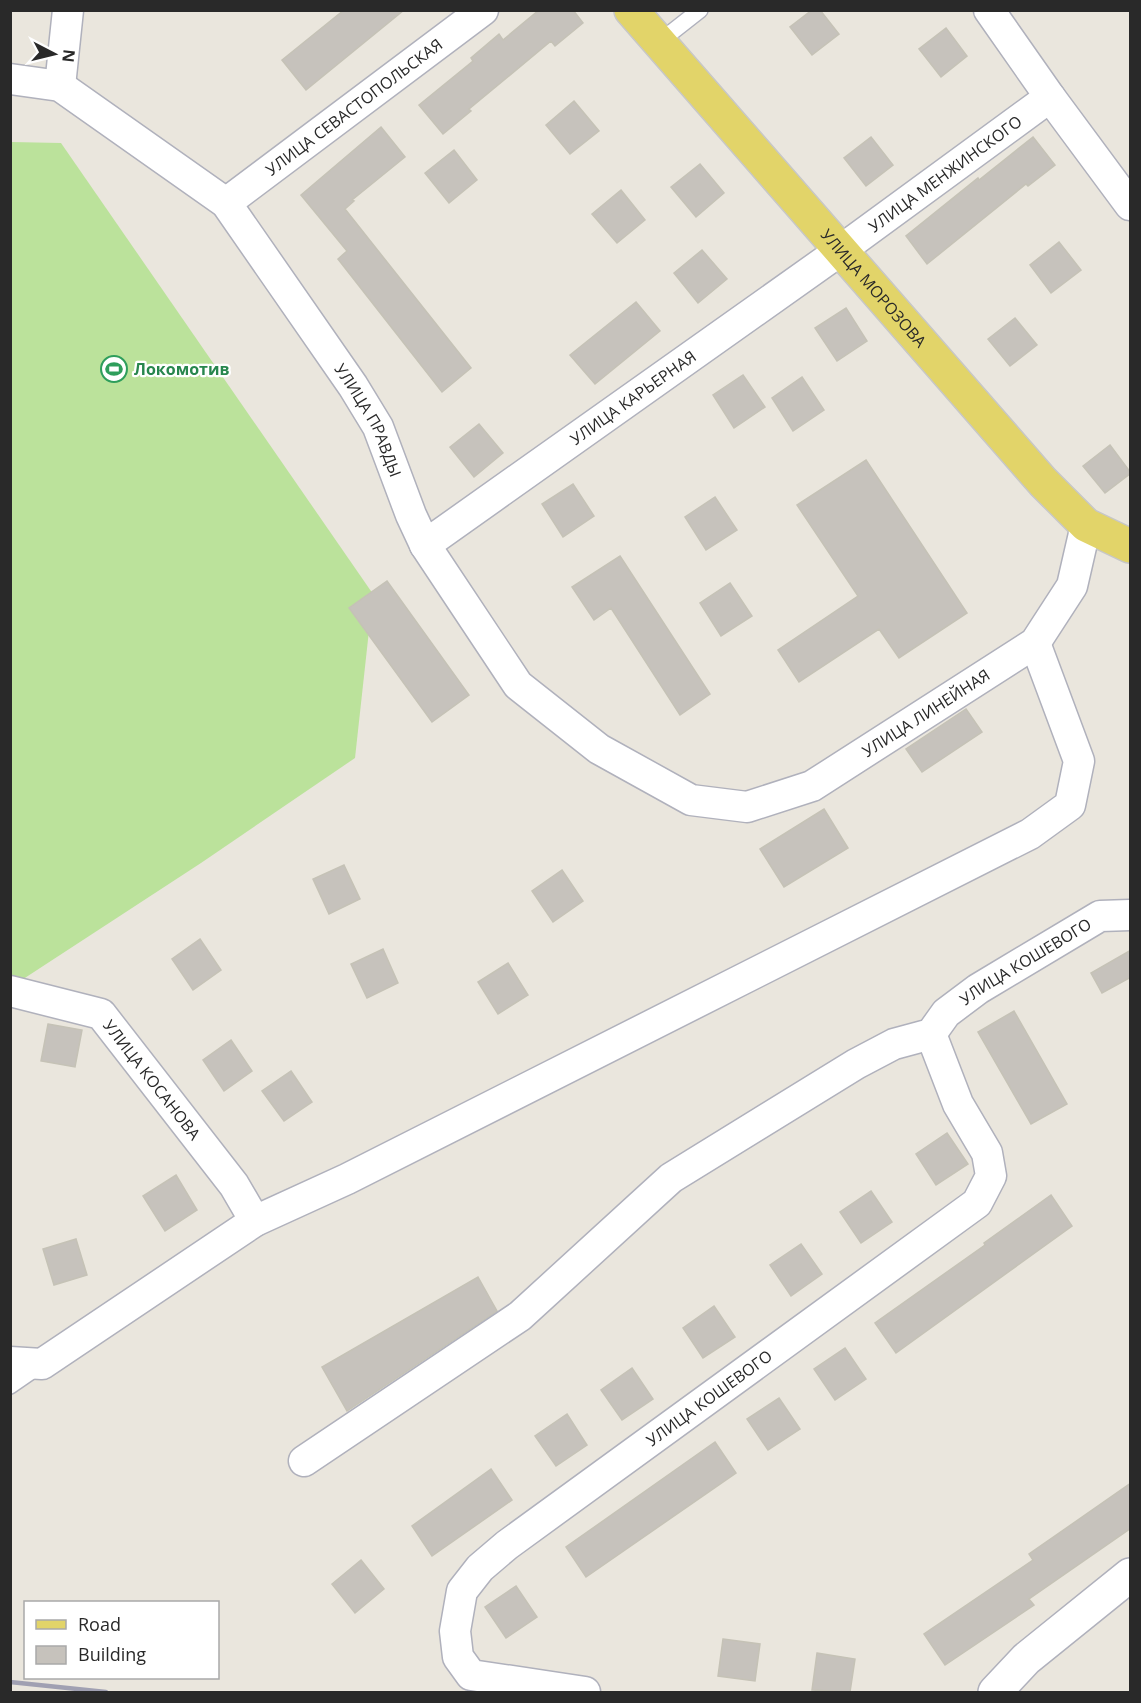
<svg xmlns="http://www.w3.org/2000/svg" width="1141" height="1703" font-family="'Open Sans',sans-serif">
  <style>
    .pitch { fill: #bbe29b }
    .building { fill: #c6c2bc; stroke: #c5c2b6; stroke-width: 1.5 }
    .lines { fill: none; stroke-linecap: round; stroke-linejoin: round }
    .service-casing { stroke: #b0b1bc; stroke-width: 18 }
    .minor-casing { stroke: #b0b1bc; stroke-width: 33 }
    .tertiary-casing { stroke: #b0b1bc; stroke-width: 36 }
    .primary-casing { stroke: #c7c7c7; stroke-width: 36 }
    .service { stroke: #fff; stroke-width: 15 }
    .minor { stroke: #fff; stroke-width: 30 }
    .tertiary { stroke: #fff; stroke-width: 33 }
    .primary { stroke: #e2d469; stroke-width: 33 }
    .rail { stroke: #a0a0b2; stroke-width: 4.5 }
    .labels { text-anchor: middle; stroke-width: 4.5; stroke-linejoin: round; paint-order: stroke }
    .street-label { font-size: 16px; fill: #292929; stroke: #fff }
    .leisure-label { font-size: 16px; font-weight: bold; fill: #27864d; stroke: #fff; text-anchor: start }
  </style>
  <rect width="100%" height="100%" fill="#eae6dd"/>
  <path class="pitch" d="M11,142L61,143L373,594L355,758L201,863L11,987Z"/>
  <path class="building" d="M344,10H404L306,90L282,60Z
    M539,10H573L583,23L555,46L551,41L469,109L471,111L443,134L419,105L473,61L471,58L499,34L503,40Z
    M812,10H820L839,34L812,55L790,27Z
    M946,28L967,56L941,77L919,49Z
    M574,101L599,131L570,154L546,125Z
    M381,127L405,157L352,200L354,201L345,209L471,368L442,392L338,259L347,251L301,195Z
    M871,137L893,165L866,186L844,158Z
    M1033,137L1055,165L1028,186L1026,184L927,264L906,236L978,178L979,180Z
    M454,150L477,180L449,203L425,173Z
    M700,164L724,193L696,217L671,187Z
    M621,190L645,220L617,243L592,214Z
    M1059,242L1081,270L1051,293L1030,265Z
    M702,250L727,279L698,303L674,273Z
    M636,302L660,331L595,384L570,355Z
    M846,308L867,341L837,361L815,328Z
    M1015,318L1037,345L1010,366L988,339Z
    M743,375L765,407L734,428L713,395Z
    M802,377L824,410L793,431L772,398Z
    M479,424L503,453L474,477L450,447Z
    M1110,445L1131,473L1105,493L1083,466Z
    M866,460L967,613L899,658L879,629L799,682L778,650L858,596L797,505Z
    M573,484L594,516L563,537L542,504Z
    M715,497L737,530L706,550L685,517Z
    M620,556L710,694L680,715L611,608L594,620L572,587Z
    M387,581L469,695L432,722L349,608Z
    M730,583L752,616L721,636L700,603Z
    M966,709L982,732L922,772L906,749Z
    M824,809L848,848L784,887L760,849Z
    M344,865L360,899L329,914L313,879Z
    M562,870L583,901L553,922L532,891Z
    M200,939L221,970L193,990L172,959Z
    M383,949L398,983L367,998L351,964Z
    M1131,950V977L1102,993L1091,973Z
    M508,963L528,995L498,1014L478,982Z
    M1014,1011L1067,1104L1031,1124L978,1032Z
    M48,1024L82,1030L75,1067L41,1061Z
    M231,1040L252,1071L224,1091L203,1060Z
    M291,1071L312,1102L284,1121L262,1091Z
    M947,1133L968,1164L936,1185L916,1154Z
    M176,1175L197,1210L165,1231L143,1196Z
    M871,1191L892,1222L861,1243L840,1212Z
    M1051,1195L1072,1226L896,1353L875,1323L985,1245L984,1243Z
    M76,1239L87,1275L54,1285L43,1249Z
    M801,1244L822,1274L791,1296L770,1265Z
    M478,1277L497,1311L347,1411L322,1367Z
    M714,1306L735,1337L703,1358L683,1328Z
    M845,1348L866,1379L835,1400L814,1369Z
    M632,1368L653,1399L622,1420L601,1390Z
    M779,1398L800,1429L768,1450L747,1419Z
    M567,1414L587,1445L556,1466L535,1436Z
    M715,1442L736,1473L586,1577L566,1547Z
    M491,1469L512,1500L432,1556L412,1526Z
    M1131,1483V1528L1029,1599L1034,1605L945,1665L924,1634L1033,1560L1029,1554Z
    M361,1560L384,1589L355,1613L332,1584Z
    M516,1586L537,1617L506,1638L485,1607Z
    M723,1639L760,1644L755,1681L718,1676Z
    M817,1653L855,1659L850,1692L812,1690Z"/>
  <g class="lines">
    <defs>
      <path id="service" d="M658,43L700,10
        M10,1386L39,1366"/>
      <g id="minor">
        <path d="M989,10L1050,97L1130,205"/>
        <path id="s1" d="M10,79L60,86L226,203L353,386L378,427L411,515L425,545L518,685L599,749L691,800L747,807L812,786L1035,643L1072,586L1086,525"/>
        <path d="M60,86L68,10"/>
        <path id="s2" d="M226,203L483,10"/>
        <path id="s3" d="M425,545L841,250L1050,97"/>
        <path id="s4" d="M10,991L101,1014L234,1185L255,1221"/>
        <path d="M10,1362L42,1364L255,1221L347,1179L1030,834L1070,805L1079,761L1035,643"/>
        <path id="s5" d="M304,1461L520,1316L671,1178L856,1064L894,1044L931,1034L946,1013L978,989L1100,916L1130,915"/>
        <path id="s6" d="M585,1692L471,1675L458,1657L455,1631L462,1591L480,1568L507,1545L977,1203L991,1176L987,1153L958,1104L931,1034"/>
      </g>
      <path id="tertiary" d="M995,1692L1026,1659L1130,1575"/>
      <g id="primary">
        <path id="s7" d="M631,10L1043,482L1086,525L1130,546"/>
      </g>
    </defs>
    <use href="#service" class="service-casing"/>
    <use href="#minor" class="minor-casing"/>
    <use href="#tertiary" class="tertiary-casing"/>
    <use href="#primary" class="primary-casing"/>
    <use href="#service" class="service"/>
    <use href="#minor" class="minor"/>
    <use href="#tertiary" class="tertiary"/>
    <use href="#primary" class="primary"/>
    <path class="rail" d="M10,1682L106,1692"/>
  </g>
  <defs>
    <symbol id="stadium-ring" viewBox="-11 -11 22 22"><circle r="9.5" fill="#fff" stroke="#2e9e5b" stroke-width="1.5"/><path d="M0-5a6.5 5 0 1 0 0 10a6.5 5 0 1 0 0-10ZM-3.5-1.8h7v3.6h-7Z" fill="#2e9e5b"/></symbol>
  </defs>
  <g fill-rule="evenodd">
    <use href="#stadium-ring" x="99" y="354" width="30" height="30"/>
  </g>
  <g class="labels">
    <g class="street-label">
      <text dy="6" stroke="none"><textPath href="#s2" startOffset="160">УЛИЦА СЕВАСТОПОЛЬСКАЯ</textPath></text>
      <text dy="6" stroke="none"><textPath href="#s3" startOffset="639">УЛИЦА МЕНЖИНСКОГО</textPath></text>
      <text dy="6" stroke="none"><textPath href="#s7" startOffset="369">УЛИЦА МОРОЗОВА</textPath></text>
      <text dy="6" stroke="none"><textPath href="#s3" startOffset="255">УЛИЦА КАРЬЕРНАЯ</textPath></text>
      <text dy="6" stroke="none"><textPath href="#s1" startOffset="514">УЛИЦА ПРАВДЫ</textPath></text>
      <text dy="6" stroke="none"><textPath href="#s1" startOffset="1288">УЛИЦА ЛИНЕЙНАЯ</textPath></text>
      <text dy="6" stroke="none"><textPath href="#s5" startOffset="884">УЛИЦА КОШЕВОГО</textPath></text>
      <text dy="6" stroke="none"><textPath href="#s4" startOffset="177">УЛИЦА КОСАНОВА</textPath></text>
      <text dy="6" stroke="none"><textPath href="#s6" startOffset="519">УЛИЦА КОШЕВОГО</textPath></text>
    </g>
    <g class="leisure-label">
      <text x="134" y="375">Локомотив</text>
    </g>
  </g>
  <rect width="1141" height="1703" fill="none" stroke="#292929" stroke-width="24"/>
  <rect x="24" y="1601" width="195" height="78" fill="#ffffff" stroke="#a9a9a9" stroke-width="1.5"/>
  <rect x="36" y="1620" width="30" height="9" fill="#e2d469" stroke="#a9a9a9" stroke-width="1.5"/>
  <text x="78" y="1631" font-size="18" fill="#292929">Road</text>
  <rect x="36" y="1646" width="30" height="18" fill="#c6c2bc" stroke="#a9a9a9" stroke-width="1.5"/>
  <text x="78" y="1661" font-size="18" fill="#292929">Building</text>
  <g transform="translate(54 54) rotate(97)" stroke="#ffffff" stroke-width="4.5" paint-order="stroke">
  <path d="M0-4.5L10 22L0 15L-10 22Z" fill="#292929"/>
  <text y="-9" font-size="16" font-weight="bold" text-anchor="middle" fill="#292929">N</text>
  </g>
</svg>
